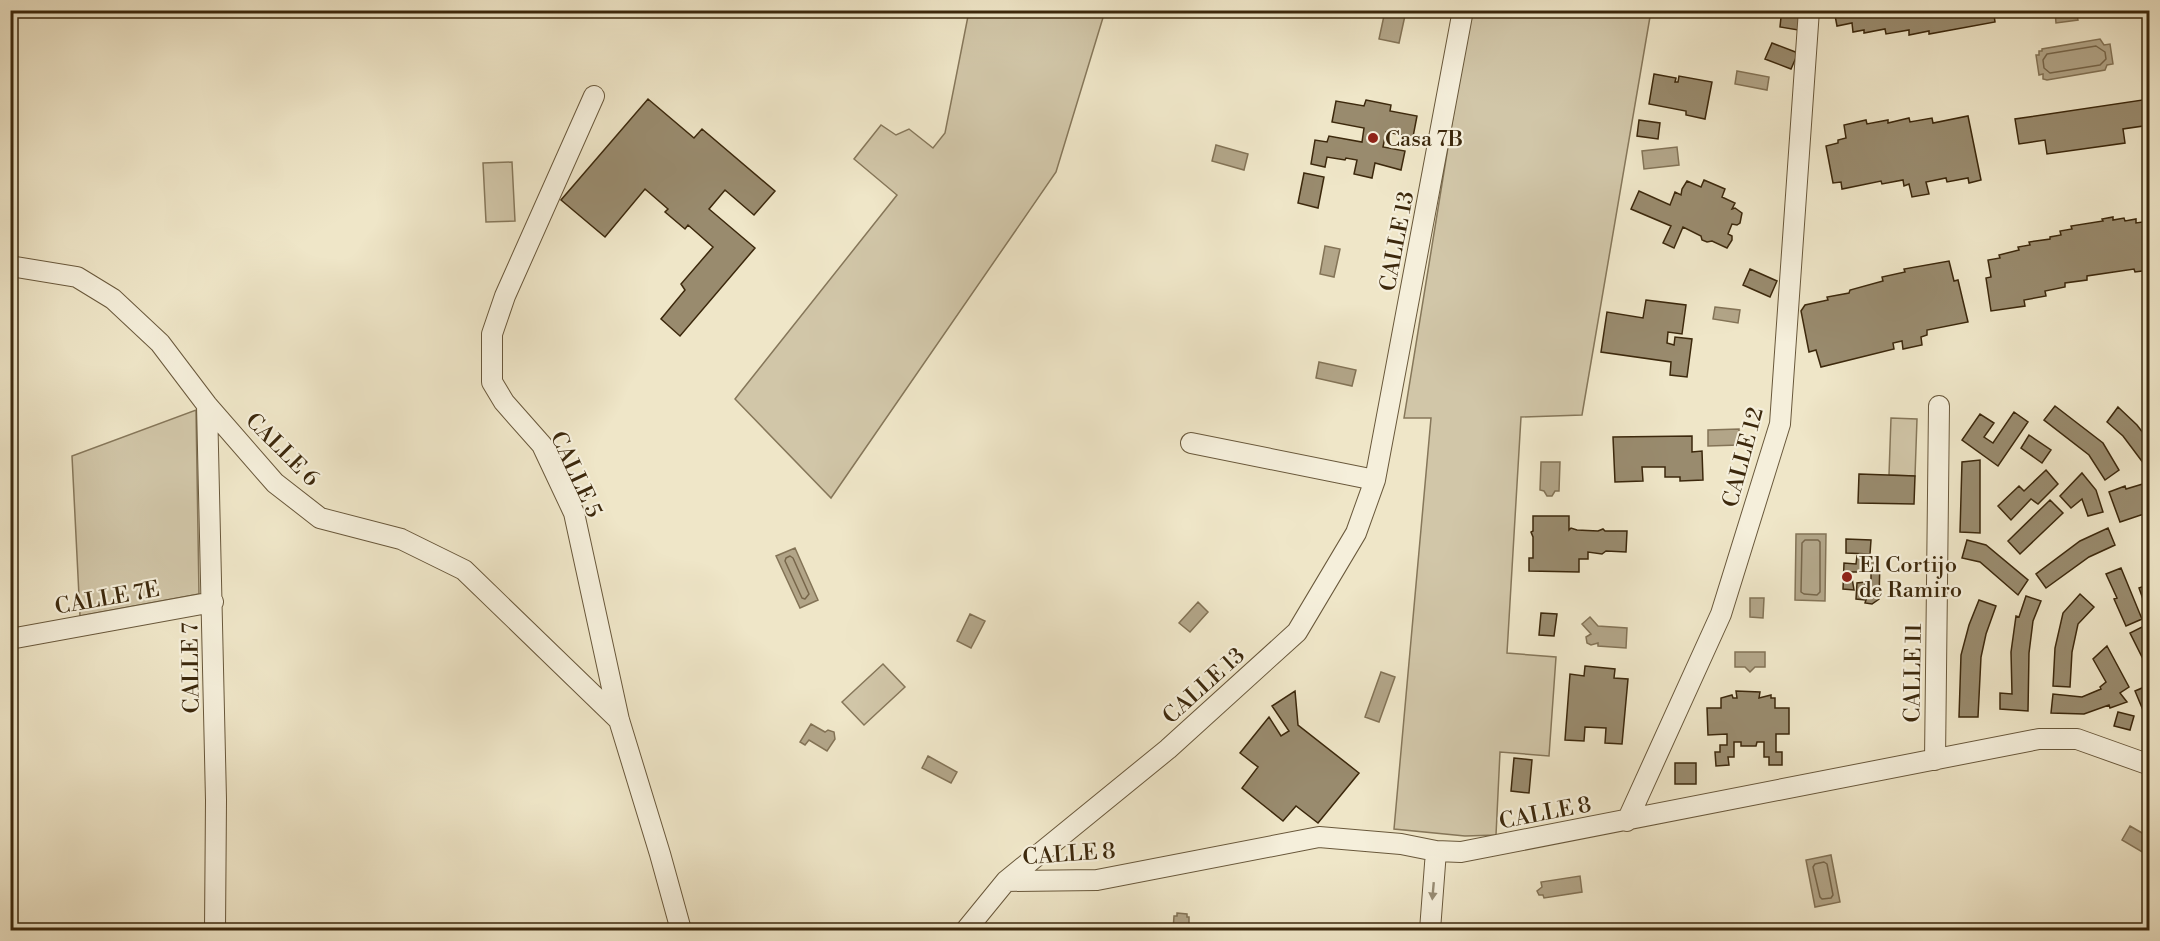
<svg xmlns="http://www.w3.org/2000/svg" width="2160" height="941" font-family="'Libre Bodoni',serif">
  <style>
    .green { fill: #d1c6a8; stroke: #86775a; stroke-width: 1.5 }
    .water { fill: #b2a588; stroke: #837356; stroke-width: 1.5 }
    .lines { fill: none; stroke-linecap: round; stroke-linejoin: round }
    .shore { stroke: #77664a; stroke-width: 1.5 }
    .building { fill: #998b6e; stroke: #3c280c; stroke-width: 1.5 }
    .minor-casing { stroke: #69583b; stroke-width: 22 }
    .minor { stroke: #f5efdb; stroke-width: 20 }
    .oneway { fill: #988c74 }
    .poi-dot { fill: #8f2418; stroke: #f5efdb; stroke-width: 2 }
    .labels { text-anchor: middle; stroke-width: 4.5; stroke-linejoin: round; paint-order: stroke }
    .poi-label { font-size: 22px; fill: #3c280c; stroke: #f5efdb; text-anchor: start }
    .street-label { font-size: 22px; fill: #3c280c; stroke: #f5efdb }
  </style>
  <rect width="100%" height="100%" fill="#efe6c8"/>
  <filter id="stains"><feTurbulence type="fractalNoise" baseFrequency=".00333" numOctaves="4"/><feColorMatrix values="0 0 0 0 .2 0 0 0 0 .09 0 0 0 0 .02 0 0 0 .5 -.17"/></filter>
  <radialGradient id="worn" r=".72"><stop offset=".6" stop-color="#630" stop-opacity="0"/><stop offset="1" stop-color="#630" stop-opacity=".3"/></radialGradient>
  <path class="green" d="M969,11H1105L1056,172L831,498L735,399L897,195L854,159L881,125L896,135L909,129L933,148L945,133Z
    M1474,11H1651L1582,415L1521,417L1507,653L1556,657L1549,756L1500,752L1496,835L1465,836L1394,829L1431,418H1404L1468,24Z
    M512,162L515,221L486,222L483,163Z
    M196,410L199,594L80,616L72,456Z
    M1891,418L1917,419L1915,476L1889,475Z
    M883,664L905,687L864,725L842,702Z
    M11,882H16L15,930H11Z"/>
  <path class="water" d="M1385,11H1406L1399,43L1379,39Z
    M2055,11H2076L2078,20L2056,23Z
    M2100,39L2104,45L2110,44L2113,64L2107,65L2105,70L2047,80L2043,79V74L2039,75L2036,55H2039V51H2042V49Z
    M1737,71L1769,77L1767,90L1735,84Z
    M1216,145L1248,154L1244,170L1212,161Z
    M1677,147L1679,165L1644,169L1642,151Z
    M1325,246L1340,249L1334,277L1320,274Z
    M1715,307L1740,310L1738,323L1713,319Z
    M1319,362L1356,370L1352,386L1316,378Z
    M1739,429V445L1708,446V430Z
    M1541,462H1560L1559,491H1555L1552,496H1547L1544,491L1540,490Z
    M1796,534H1826L1825,601L1795,600Z
    M795,548L818,600L800,608L776,556Z
    M1750,598H1764L1763,618L1750,617Z
    M1198,602L1208,612L1190,632L1179,623Z
    M970,614L985,621L971,648L957,641Z
    M1590,617L1598,626L1627,628L1626,648L1598,646V643L1591,645L1587,643L1586,637L1591,634L1582,624Z
    M1735,652H1765V667H1755L1750,672L1745,667H1735Z
    M1381,672L1395,677L1379,722L1365,717Z
    M811,724L825,732L828,730L834,732L835,739L827,751L809,740L805,745L800,742Z
    M928,756L957,772L951,783L922,768Z
    M2130,826L2149,837V856L2122,840Z
    M1831,855L1840,902L1815,907L1806,860Z
    M1580,876L1582,892L1544,898L1543,895H1539L1537,891L1542,887L1541,882Z
    M1177,913L1187,914V917H1189V930H1173L1174,916H1177Z"/>
  <g class="lines">
    <path class="shore" d="M2096,46L2105,52L2106,59L2100,65L2050,73L2044,68L2043,60L2047,54Z
      M1805,540H1818L1820,542V592L1817,595L1804,594L1801,592L1802,543Z
      M790,556L793,558L809,594L805,599L802,598L785,561L786,558Z
      M1824,862L1827,864L1833,895L1831,898L1822,899L1820,897L1813,867L1815,864Z"/>
  </g>
  <path class="building" d="M1744,10H1802L1798,30L1780,27L1781,17L1770,16V13Z
    M1834,10H1997L1998,15H1994L1995,22L1929,34V31L1909,35V30L1886,34L1885,29L1864,33V30L1853,32L1852,23L1837,26Z
    M1772,43L1798,53L1791,69L1765,59Z
    M1654,74L1676,78L1675,82H1678L1679,76L1712,82L1705,119L1686,115V111L1649,104Z
    M648,99L694,138L702,129L775,191L754,215L725,190L709,209L755,248L680,336L661,319L685,290L681,284L713,247L688,225L685,229L665,212L668,209L645,189L605,237L561,200Z
    M2149,99L2150,125L2123,129L2125,143L2047,154L2045,140L2019,144L2015,119Z
    M1366,100L1391,105L1390,111L1417,116L1413,137L1386,132L1383,147L1405,151L1401,170L1375,163L1372,178L1354,174L1357,160L1346,158L1345,160L1327,157L1325,167L1311,164L1315,140L1327,142L1329,136L1362,142L1364,128L1332,122L1336,101L1364,106Z
    M1968,116L1981,180L1969,183L1968,178L1947,182L1946,178L1926,182L1929,194L1912,197L1909,184L1904,186L1903,180L1882,184L1881,181L1842,189L1841,182L1833,183L1826,146L1838,143V140L1846,138L1844,125L1866,120L1867,124L1888,120V123L1909,118L1910,122L1932,118L1933,123Z
    M1639,120L1660,123L1658,139L1637,136Z
    M1304,173L1324,177L1318,208L1298,203Z
    M1704,180L1725,189L1722,197L1735,203L1732,209L1735,208L1742,213L1740,223L1737,225L1732,224L1728,234L1732,236V240L1727,248L1712,241L1707,242L1702,240L1701,236L1683,227L1674,248L1663,243L1671,226L1631,209L1639,191L1670,205L1675,192L1681,195L1682,189L1687,181L1701,187Z
    M2113,217V220L2124,218L2125,221L2136,219V223L2150,221V270L2135,272L2134,269L2087,276V280L2065,283V287L2045,291L2046,296L2024,300L2025,306L1991,311L1986,278L1991,277L1988,260L2000,258L1999,255L2019,250L2018,247L2030,245L2029,242L2050,239V237L2061,235L2060,231L2072,229L2071,226L2103,221L2102,219Z
    M1949,261L1954,281L1958,280L1968,322L1927,330V335L1921,337L1922,345L1903,349L1902,341L1893,343L1894,349L1821,367L1816,350L1809,352L1801,311L1805,305L1828,300L1827,297L1849,293L1850,290L1883,281L1882,277L1905,272L1904,269Z
    M1750,269L1777,281L1770,297L1743,285Z
    M1646,300L1686,305L1682,334L1668,332L1667,343L1674,345L1675,337L1692,339L1687,377L1670,375L1671,362L1601,352L1607,312L1643,318Z
    M2055,406L2103,443L2119,470L2105,480L2089,455L2044,420Z
    M2118,407L2137,425L2150,442V472L2123,436L2107,422Z
    M2014,412L2028,422L1998,466L1962,440L1980,414L1994,423L1984,437L1993,443Z
    M2029,435L2051,450L2042,463L2021,448Z
    M1692,436V452L1702,451L1703,480L1680,481V477H1665V467H1642L1643,481L1615,482L1613,437Z
    M1980,460V533L1960,532L1962,462Z
    M2046,470L2058,484L2038,504L2031,499L2011,520L1998,506L2019,486L2024,491Z
    M2082,473L2096,490L2103,512L2088,516L2082,499L2071,508L2060,496Z
    M1859,474L1915,476L1914,504L1858,503Z
    M2146,483L2147,490L2150,489V512L2120,522L2109,492L2125,486L2126,489Z
    M2050,500L2063,513L2020,554L2008,541Z
    M1533,516H1569V530L1571,528L1577,530L1598,531L1603,529L1605,531H1627L1626,552L1606,551L1602,554L1588,552V559H1579V572L1529,571V558H1533V537L1531,532L1533,531Z
    M2108,528L2115,545L2089,557L2046,588L2036,574L2080,541Z
    M1846,539L1871,540L1870,554L1846,553Z
    M1967,540L1986,545L2028,580L2018,595L1980,562L1962,558Z
    M1857,556L1872,557V560L1880,559L1879,599L1872,604L1865,603L1866,600L1856,599L1857,583L1865,582V587H1871V567H1864V572H1851L1854,590L1843,589L1844,563L1856,564Z
    M2121,568L2142,619L2126,626L2114,599L2117,598L2106,574Z
    M2150,584V604L2145,605L2139,588Z
    M2080,594L2094,607L2078,624L2072,652L2070,687L2053,686L2055,648L2063,613Z
    M2026,596L2041,601L2033,621L2029,653L2028,711L2000,709V693L2012,694L2011,652L2016,616L2019,617Z
    M1979,600L1996,606L1986,634L1981,657L1978,717H1959L1961,655L1969,625Z
    M1541,613L1557,614L1554,636L1539,635Z
    M2146,625L2150,632V656L2143,659L2130,633Z
    M2107,646L2129,687L2120,693L2127,702L2110,708L2109,705L2084,714L2051,713L2053,694L2082,697L2101,689L2100,687L2106,682L2093,659Z
    M1585,666L1615,669L1614,678L1628,679L1622,744L1605,743L1606,728L1585,727L1584,741L1565,740L1570,674L1584,676Z
    M2150,674V727L2135,691L2149,685L2145,676Z
    M1295,691L1298,725L1359,773L1318,823L1296,806L1283,821L1242,788L1258,767L1240,753L1269,717L1281,736L1289,731L1272,706Z
    M1736,691L1760,692L1759,698L1771,695V698H1775V708H1789V734H1776V752H1782V765H1769V757H1764V742H1757L1756,746H1741V742H1734V757H1728L1729,765L1716,766L1715,752H1720V745H1727V734L1708,735L1707,708H1721V698L1732,695L1733,698H1737Z
    M2118,712L2134,716L2130,730L2114,726Z
    M1514,758L1532,760L1529,793L1511,791Z
    M1675,763H1696V784H1675Z"/>
  <g class="lines">
    <defs>
      <path id="minor" d="M594,96L505,296L492,334V382L504,402L542,445L574,513L619,720L660,854L681,930
        M10,266L77,277L113,299L160,343L207,405L275,483L320,518L401,539L464,570L619,720
        M207,405L216,800L215,930
        M1375,480L1463,10
        M10,639L213,602
        M1935,760L1939,406
        M1627,821L1721,614L1780,424L1809,10
        M1006,881L1168,749L1297,632L1356,533L1375,480L1191,443
        M966,930L1006,881L1097,880L1319,837L1401,844L1436,851L1461,852L2039,739H2077L2150,765
        M1430,930L1436,851"/>
    </defs>
    <use href="#minor" class="minor-casing"/>
    <use href="#minor" class="minor"/>
  </g>
  <defs><path id="oneway-solid" d="M-6-.8H1V-3.2L6.5 0L1 3.2V.8H-6Z" transform="scale(1.5)"/></defs>
  <use class="oneway" href="#oneway-solid" transform="translate(1433 891) rotate(95)"/>
  <g class="poi-dot">
    <circle cx="1373" cy="138" r="6"/>
    <circle cx="1847" cy="577" r="6"/>
  </g>
  <g class="labels">
    <g class="poi-label">
      <text x="1385" y="146">Casa 7B</text>
      <text x="1859" y="572">El Cortijo<tspan x="1859" dy="25">de Ramiro</tspan></text>
    </g>
    <g class="street-label">
      <text transform="translate(1396 241) rotate(-79)" y="8">CALLE 13</text>
      <text transform="translate(283 449) rotate(45)" y="8">CALLE 6</text>
      <text transform="translate(1742 457) rotate(-75)" y="8">CALLE 12</text>
      <text transform="translate(577 474) rotate(65)" y="8">CALLE 5</text>
      <text transform="translate(107 597) rotate(-10)" y="8">CALLE 7E</text>
      <text transform="translate(190 668) rotate(-91)" y="8">CALLE 7</text>
      <text transform="translate(1912 673) rotate(-89)" y="8">CALLE 11</text>
      <text transform="translate(1203 685) rotate(-42)" y="8">CALLE 13</text>
      <text transform="translate(1545 812) rotate(-11)" y="8">CALLE 8</text>
      <text transform="translate(1069 853) rotate(-4)" y="8">CALLE 8</text>
    </g>
  </g>
  <rect width="2160" height="941" fill="none" stroke="#efe6c8" stroke-width="36"/>
  <rect x="12" y="12" width="2136" height="917" fill="none" stroke="#3c280c" stroke-width="3"/>
  <rect x="18" y="18" width="2124" height="905" fill="none" stroke="#3c280c" stroke-width="1.5"/>
  <rect width="100%" height="100%" filter="url(#stains)"/>
  <rect width="100%" height="100%" fill="url(#worn)"/>
</svg>
